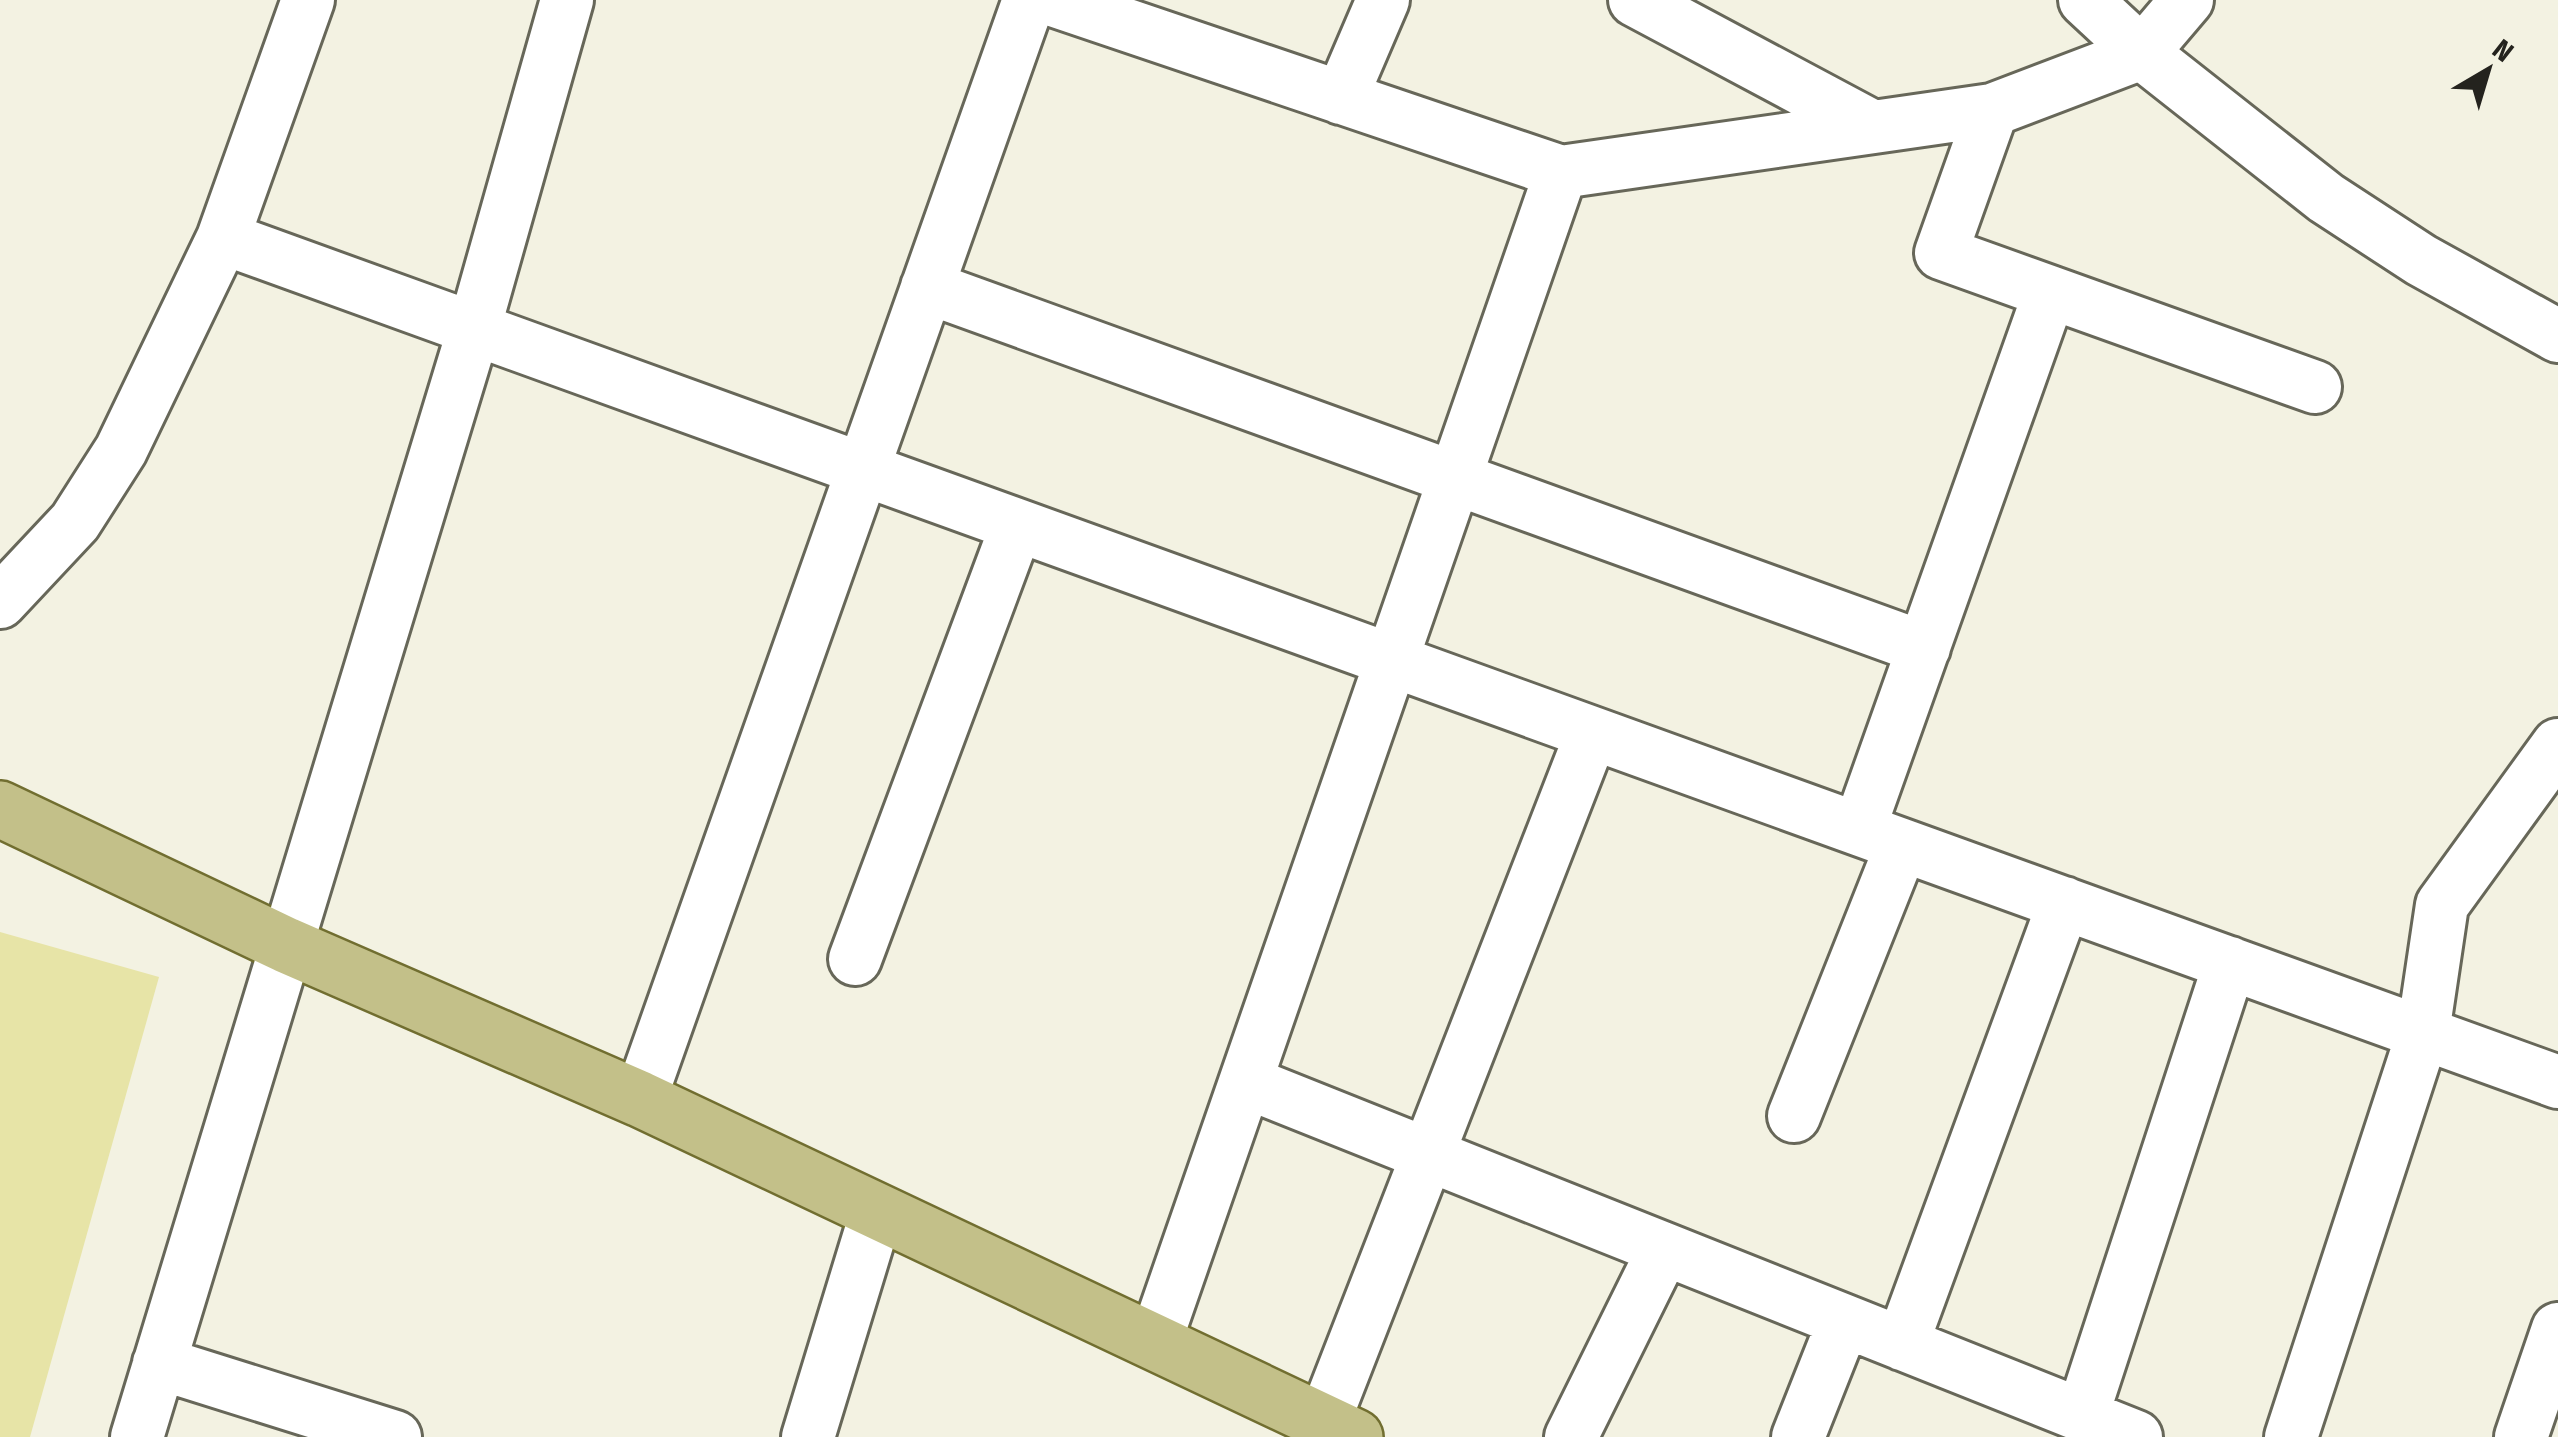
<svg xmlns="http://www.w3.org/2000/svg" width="2558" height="1437" font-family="'Fira Sans Condensed',sans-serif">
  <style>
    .park { fill: #e7e4a7 }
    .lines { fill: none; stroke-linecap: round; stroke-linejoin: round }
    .minor-casing { stroke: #676759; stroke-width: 58 }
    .major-casing { stroke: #716e30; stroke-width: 60 }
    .minor { stroke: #fff; stroke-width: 52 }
    .major { stroke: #c3c089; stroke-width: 55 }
  </style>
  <rect width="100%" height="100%" fill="#f3f2e2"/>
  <path class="park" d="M0,932L159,977L30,1437H0Z"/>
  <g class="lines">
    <defs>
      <path id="minor" d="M1053,0L1561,172L1992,110L2142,53L2187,0
        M1635,0L1873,127
        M2085,0L2142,53L2326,198L2421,260L2558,336
        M1341,98L1383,0
        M1992,110L1941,253L2315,387
        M223,238L2558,1082
        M927,287L1924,648
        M0,602L75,522L121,450L223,238L308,0
        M1859,829L2050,292
        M855,959L1017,525
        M1246,1082L2136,1437
        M640,1099L1029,0
        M1794,1116L1902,845
        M1155,1342L1561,172
        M1902,1344L2064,903
        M159,1363L395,1437
        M2082,1416L2230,963
        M1324,1421L1592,733
        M137,1437L474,329L567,0
        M808,1437L877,1211
        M1571,1437L1664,1249
        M1798,1437L1844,1321
        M2291,1437L2423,1033L2442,905L2558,745
        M2521,1437L2558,1329"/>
      <path id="major" d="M0,809L286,945L640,1099L1355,1437"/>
    </defs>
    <use href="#minor" class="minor-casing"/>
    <use href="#major" class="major-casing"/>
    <use href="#minor" class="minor"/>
    <use href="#major" class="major"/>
  </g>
  <g transform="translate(2488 70) rotate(38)" stroke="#f3f2e2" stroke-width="8" paint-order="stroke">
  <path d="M0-8L18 38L0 25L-18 38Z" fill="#24231e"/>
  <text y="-15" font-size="28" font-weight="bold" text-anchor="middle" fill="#24231e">N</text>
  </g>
</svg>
